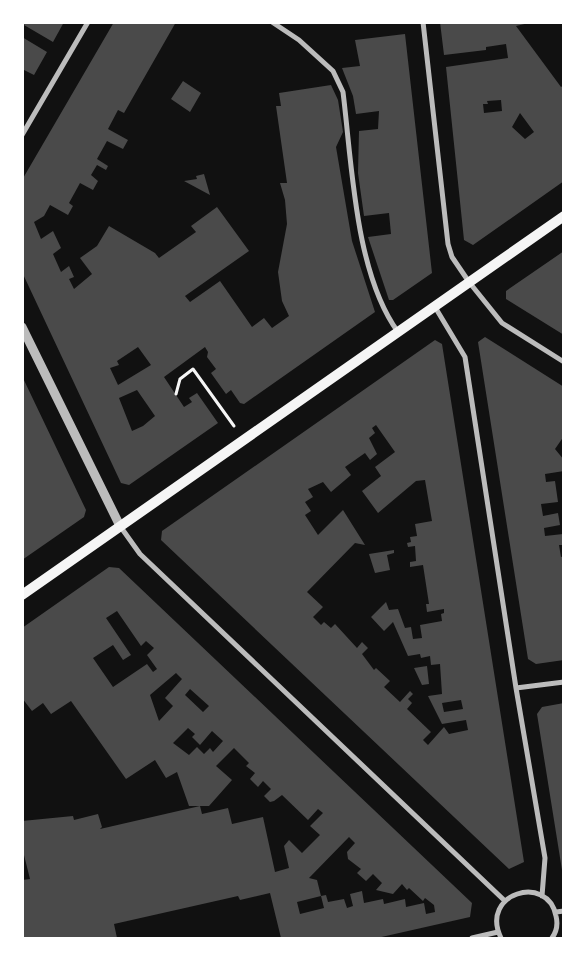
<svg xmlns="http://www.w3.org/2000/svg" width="586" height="961" font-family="'Noto Sans',sans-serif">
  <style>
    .building { fill: #4a4a4a; fill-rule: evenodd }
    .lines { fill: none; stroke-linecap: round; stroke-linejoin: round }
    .path { stroke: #f5f5f5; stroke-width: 3 }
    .minor { stroke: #bcbcbc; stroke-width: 5 }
    .tertiary { stroke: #bcbcbc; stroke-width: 9 }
    .secondary { stroke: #f5f5f5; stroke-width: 10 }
  </style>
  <rect width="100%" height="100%" fill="#111"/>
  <path class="building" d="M25,22H64L53,42L24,25Z
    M114,22H176L124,113L118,110L108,129L128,140L123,149L107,141L97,159L108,166L106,170L97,165L91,175L98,181L93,190L80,183L69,203L73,206L68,215L50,205L44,216L34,222L41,239L53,231L61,248L53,254L61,272L69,266L74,277L69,279L74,289L92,274L80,258L97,246L109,226L155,253L159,258L196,232L191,226L217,207L249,251L185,296L190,302L220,281L252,327L264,318L272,328L289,316L282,301L278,272L287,224L285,200L280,183H287L276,106H281L279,93L331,85L338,100L343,132L336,147L352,241L375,312L244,404L240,403L231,390L226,394L211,373L216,369L207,357L208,352L205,347L164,377L184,407L192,402L189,398L197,393L218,423L129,485L121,483L22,272V180ZM138,347L151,365L118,385L110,368L119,365L117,361ZM137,390L155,416L143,426L132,431L119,398Z
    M440,22H533L516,26L561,87L564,85V181L473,245L464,240L446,67L508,58L506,44L486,47V50L444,55ZM501,100L502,111L484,113L483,104H488L487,101ZM520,113L534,132L525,139L512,127Z
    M405,34L432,273L393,300H389L368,237L391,234L389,213L364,216L358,173L359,131L378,129L379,111L356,114L353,96L342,68L360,66L355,40Z
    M22,37L47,52L34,75L22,69Z
    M183,81L201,93L190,112L171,99Z
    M204,174L210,195L184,181L197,179L196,176Z
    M564,251V335L506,299V291Z
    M485,337L564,387V436L555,449L564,460V471L545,474L546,482L555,481L558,502L541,504L543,516L558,513L560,525L544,528L545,536L563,534L564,545H559L561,557L564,556V660L536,664L528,659L478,342Z
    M435,340L442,344L524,862L509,869L161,540L162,531ZM376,425L395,452L375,467L381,476L362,491L378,513L416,481L425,480L432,521L415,524L417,536L410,537L411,542L407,543L408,547L415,546L416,561L410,562V567L423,565L429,604H426L427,612L444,609V613L441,614L442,621L420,625L422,638L413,639L411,627L405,628L398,609L389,610L386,602L371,617L384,631L393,622L408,656L420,654L421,658L430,656L431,665L440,664L442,694L428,696L442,724L466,720L468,730L449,734L444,727L428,745L423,740L431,732L407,709L412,703L408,699L413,694L410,691L400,702L384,687L390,681L376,668L374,670L362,654L368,648L362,642L357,648L335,624L331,628L324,622L321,625L313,617L323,607L307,592L355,543L365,545L343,510L318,535L305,515L311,511L305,502L313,497L308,489L323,482L331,492L351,475L345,467L365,453L370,460L377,454L369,438L375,433L372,428ZM461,700L463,709L444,712L442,703Z
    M22,376L86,510L84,517L22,560Z
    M394,550V553L387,555L390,570L375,573L369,554Z
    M109,567L119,568L472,903L470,917L377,938H281L270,893L240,900L238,896L114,924L117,938H24L22,880L30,879L22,847V821L73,816L74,820L98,814L102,827L100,829L200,806L202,814L228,808L232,824L263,817L275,872L289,868L284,846L289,840L302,853L320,835L310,826L323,813L318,809L308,820L282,795L274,801L270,802L264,796L271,789L263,781L258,787L250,779L255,773L246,766L249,763L234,748L216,766L232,780L209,806H189L177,772L166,778L155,760L126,779L71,701L51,714L43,703L32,711L22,698V628ZM117,611L141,646L146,641L154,648L147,655L157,669L153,672L147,664L113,687L93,658L113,645L123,660L131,655L106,618ZM176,673L182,679L165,698L173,706L159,721L150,695ZM190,689L209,706L203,712L185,695ZM188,728L195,734L192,737L200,745L212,731L223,741L213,752L210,748L204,754L197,747L189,755L173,743ZM349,837L355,843L347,852L348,859L361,869L357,873L366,881L373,874L382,883L376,890L393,894L402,884L407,890L409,888L423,901L425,898L434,905L435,912L426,914L424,903L406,907L405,899L384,904L383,899L364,903L362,891L350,894L353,906L347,908L344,899L328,902L326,895L321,896L324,908L300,914L297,902L321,896L317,880L309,878Z
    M427,666L429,684L422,685L414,668Z
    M564,703V870H562L537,714L542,707Z"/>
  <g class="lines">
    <path class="path" d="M176,394L180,379L193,369L234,426"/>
    <path class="minor" d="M272,22L299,40L333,71L343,92C352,164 355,273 398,332
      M423,22L448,244L452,257L469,282L502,323L564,362
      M22,135L88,22
      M435,307L465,357L516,688L545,858L542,896
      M120,526L140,554L505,901
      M516,688L564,682
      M556,912L564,911
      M472,938L498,932
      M501,938C479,893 548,873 556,916C558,924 557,931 552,938"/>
    <path class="tertiary" d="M22,327L120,526"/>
    <path class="secondary" d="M22,595L564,216"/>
  </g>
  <rect width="586" height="961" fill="none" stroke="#ffffff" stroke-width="48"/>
</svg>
